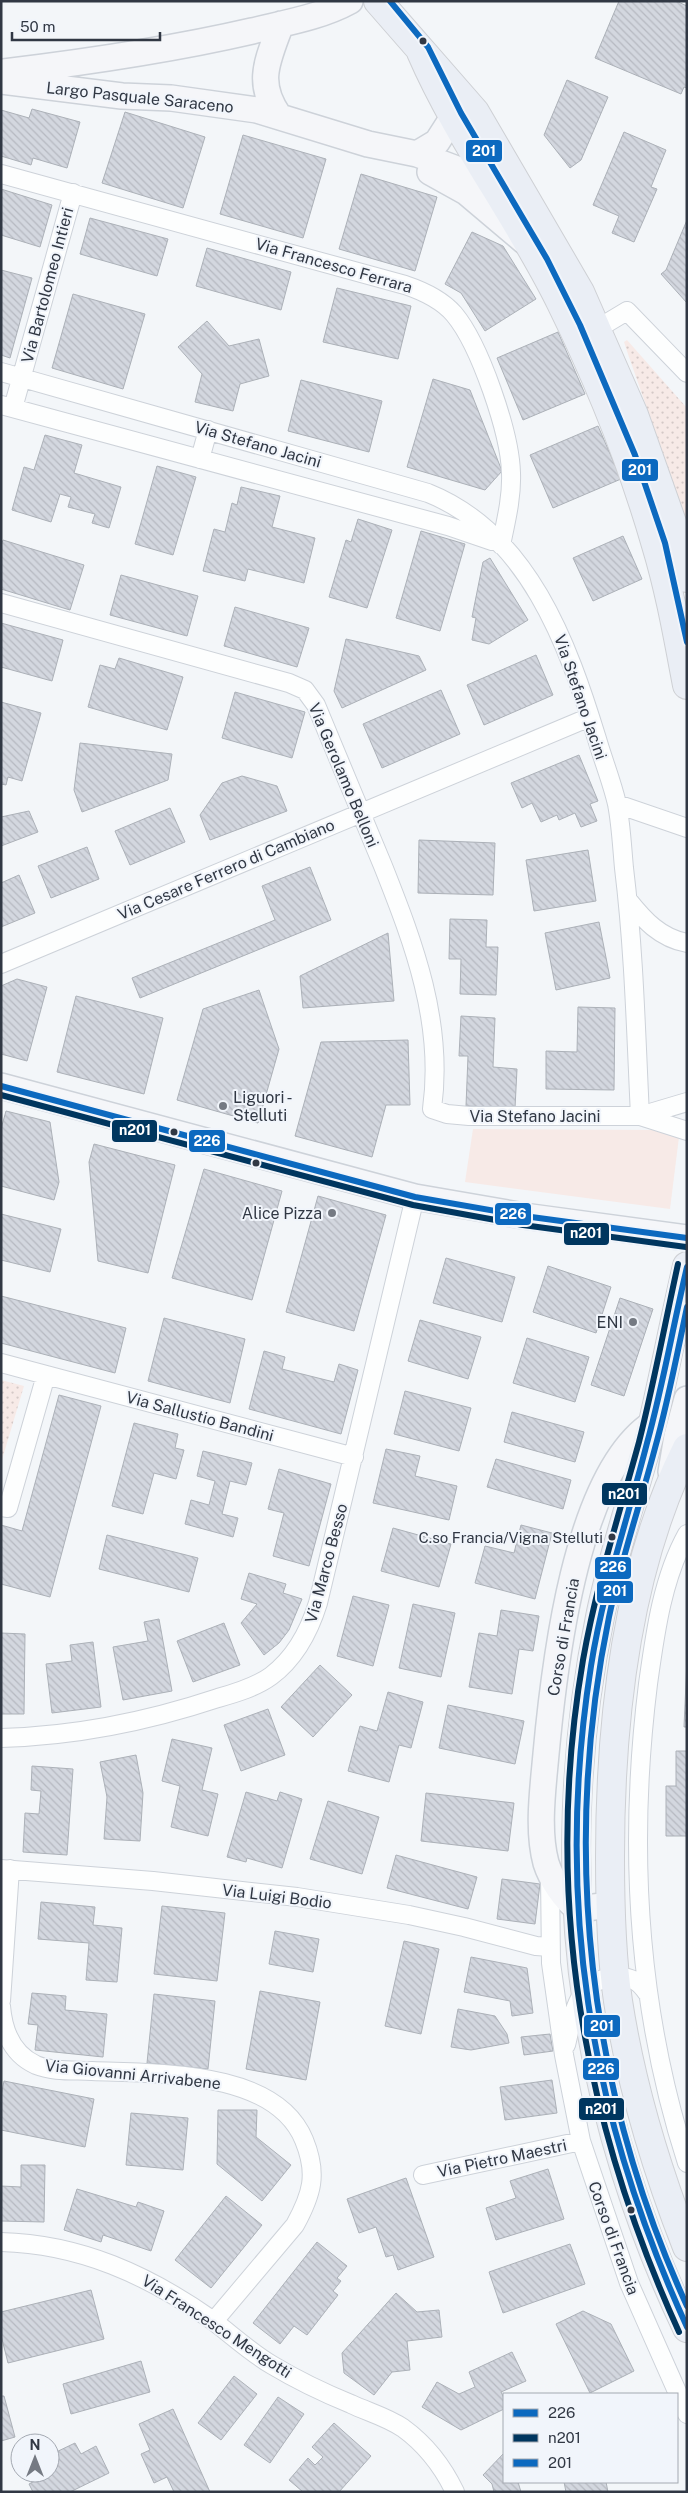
<svg xmlns="http://www.w3.org/2000/svg" width="688" height="2493" font-family="'Public Sans',sans-serif">
  <style>
    .grass { fill: #f7eae7 }
    .park { fill: url(#park-dots) }
    .building { fill: url(#building-back-hatch); stroke: #acb1b8 }
    .lines { fill: none; stroke-linecap: round; stroke-linejoin: round }
    .street-casing { stroke: #cdd2d9; stroke-width: 20 }
    .secondary-casing { stroke: #cdd2d9; stroke-width: 28 }
    .primary-casing { stroke: #ced0d4; stroke-width: 30 }
    .street { stroke: #fdfefe; stroke-width: 18 }
    .secondary { stroke: #f5f6f9; stroke-width: 25 }
    .primary { stroke: #eaeef5; stroke-width: 28 }
    .bus-1-casing { stroke: #f1f5fb; stroke-width: 10 }
    .bus-2-casing { stroke: #f1f5fb; stroke-width: 10 }
    .bus-3-casing { stroke: #f1f5fb; stroke-width: 10 }
    .bus-1 { stroke: #0c69bf; stroke-width: 6 }
    .bus-2 { stroke: #00365f; stroke-width: 6 }
    .bus-3 { stroke: #0c69bf; stroke-width: 6 }
    .bus-dot { fill: #313844; stroke: #f1f5fb; stroke-width: 2 }
    .poi-dot { fill: #757a83; stroke: #f1f5fb; stroke-width: 2 }
    .labels { text-anchor: middle; stroke-width: 4; stroke-linejoin: round; paint-order: stroke }
    .bus-label { font-size: 15px; fill: #313844; stroke: #f1f5fb; text-anchor: end }
    .street-label { font-size: 16px; fill: #313844; stroke: #f1f5fb }
    .poi-label { font-size: 16px; fill: #313844; stroke: #f1f5fb; text-anchor: end }
    .line-badge { stroke: #f1f5fb; stroke-width: 2 }
    .badge-label { font-size: 14px; text-anchor: middle; font-weight: bold; fill: #fff }
  </style>
  <defs>
    <pattern id="park-dots" width="8" height="8" patternUnits="userSpaceOnUse" patternTransform="scale(1.25)"><rect width="8" height="8" fill="#f7eae7"/><path d="M2 2h.1M6 6h.1" fill="none" stroke="#d4c9c7" stroke-width="1.8" stroke-linecap="round"/></pattern>
    <pattern id="building-back-hatch" width="6" height="6" patternUnits="userSpaceOnUse" patternTransform="scale(1.25)"><rect width="6" height="6" fill="#d3d7df"/><path d="M-1 5l2 2M0 0l6 6M5-1l2 2" fill="none" stroke="#b6b9c1"/></pattern>
  </defs>
  <rect width="100%" height="100%" fill="#f3f6f9"/>
  <path class="grass" d="M473,1129L657,1130L679,1137L670,1209L465,1182Z"/>
  <path class="park" d="M627,340L687,408V522L629,357L624,342Z
    M1,1380L24,1386L1,1463Z"/>
  <path class="building" d="M619,1H676L687,6V88L684,87L681,94L595,58Z
    M567,80L608,97L581,160L570,168L544,135Z
    M32,109L80,122L67,168L33,158L31,165L1,156V110L29,118Z
    M125,112L205,137L183,208L102,183Z
    M624,132L666,150L651,187L657,189L634,242L612,233L619,216L593,205Z
    M243,135L326,159L303,238L220,214Z
    M361,174L437,197L415,271L339,249Z
    M1,189L52,205L40,247L1,235Z
    M90,218L168,239L157,276L80,254Z
    M687,220V303L661,274L666,270Z
    M472,232L503,246L536,299L485,331L461,293L445,284Z
    M207,248L291,272L281,310L196,286Z
    M1,270L32,278L10,358L1,355Z
    M337,288L411,306L398,359L323,342Z
    M73,294L145,314L123,389L52,368Z
    M207,321L229,346L259,339L269,376L240,384L233,411L195,402L202,374L178,347Z
    M558,332L585,394L523,420L497,358Z
    M433,379L470,390L502,471L485,490L407,467Z
    M301,380L382,401L369,452L288,431Z
    M598,426L621,479L553,508L530,455Z
    M45,435L82,445L74,473L121,487L109,528L92,523L95,514L68,507L71,497L60,494L51,522L12,510L24,467L34,470Z
    M157,466L196,477L173,555L135,544Z
    M241,487L280,496L272,527L315,538L304,583L248,569L245,581L203,571L214,529L225,532L232,503L237,505Z
    M358,519L392,530L367,608L329,597L346,540L351,542Z
    M421,531L465,544L440,631L396,618Z
    M623,536L642,579L593,601L573,558Z
    M3,540L84,565L70,610L1,589V546Z
    M490,558L528,620L489,644L472,640L476,618L472,617L483,562Z
    M121,575L198,596L187,636L110,615Z
    M235,607L309,628L297,667L224,646Z
    M1,623L63,640L52,681L1,667Z
    M346,639L419,656L426,670L342,708L334,691Z
    M536,655L553,695L484,725L467,685Z
    M119,658L183,677L167,730L88,707L100,665L115,669Z
    M441,690L460,734L382,768L363,724Z
    M235,692L305,712L292,758L222,738Z
    M1,702L41,713L22,781L8,777L6,785L1,784Z
    M80,743L172,754L168,780L82,812L74,790Z
    M579,755L598,801L590,804L597,821L581,827L575,813L559,820L557,815L541,822L532,803L522,808L511,783Z
    M242,776L277,786L287,811L210,840L200,815L222,783Z
    M170,808L185,842L130,865L115,831Z
    M29,811L38,832L1,846V817Z
    M419,840L495,843L493,895L418,893Z
    M87,847L99,879L51,898L38,866Z
    M588,850L596,901L534,911L526,860Z
    M310,867L331,920L140,998L132,978L275,920L262,886Z
    M19,875L35,913L1,927V883Z
    M450,919L487,920L486,947H498L496,995L460,994L461,959H449Z
    M599,922L610,978L556,990L545,933Z
    M388,933L394,1001L303,1008L300,976Z
    M17,979L47,987L27,1061L1,1054V986Z
    M259,990L279,1049L258,1123L177,1100L203,1009Z
    M76,996L163,1018L144,1094L57,1072Z
    M578,1007L615,1008L614,1090L546,1089V1051L577,1052Z
    M461,1016L495,1018L493,1067L517,1069L515,1108L466,1106L468,1056H459Z
    M408,1040L410,1105H386L372,1157L295,1136L321,1042Z
    M6,1111L50,1122L59,1182L54,1200L1,1186V1129Z
    M94,1144L175,1165L148,1273L98,1261L89,1162Z
    M204,1169L282,1191L252,1300L172,1278Z
    M318,1196L386,1215L354,1331L286,1312Z
    M1,1214L61,1229L50,1272L1,1260Z
    M446,1258L515,1277L502,1322L433,1303Z
    M548,1266L611,1287L596,1333L533,1312Z
    M1,1296L126,1328L115,1373L1,1343Z
    M620,1298L653,1309L624,1396L591,1385Z
    M164,1318L245,1339L230,1403L148,1381Z
    M420,1320L481,1337L468,1379L408,1361Z
    M527,1338L589,1357L575,1402L513,1383Z
    M264,1351L285,1357L282,1369L334,1382L339,1364L358,1370L341,1434L249,1409Z
    M405,1391L471,1408L459,1451L394,1434Z
    M59,1395L101,1406L50,1597L1,1584V1525L22,1531Z
    M512,1412L584,1432L575,1462L504,1442Z
    M134,1423L178,1434L175,1448L184,1450L176,1479L154,1473L143,1514L112,1506Z
    M386,1449L420,1456L415,1476L457,1486L449,1520L373,1503Z
    M203,1451L252,1463L246,1485L230,1481L222,1514L238,1518L233,1537L185,1524L191,1500L209,1505L215,1481L197,1476Z
    M496,1459L571,1480L563,1509L487,1487Z
    M279,1469L331,1484L309,1566L273,1556L284,1513L268,1509Z
    M521,1525L552,1533L535,1599L475,1583L485,1546L514,1553Z
    M393,1528L451,1544L439,1587L381,1571Z
    M107,1535L198,1558L189,1592L99,1569Z
    M249,1573L286,1584L283,1593L302,1599L289,1630L279,1643L264,1655L241,1623L257,1604L241,1599Z
    M353,1596L389,1605L373,1666L337,1656Z
    M413,1604L455,1613L441,1677L399,1668Z
    M501,1610L539,1616L533,1651L519,1649L512,1694L469,1687L479,1633L497,1636Z
    M159,1619L172,1691L123,1700L113,1647L148,1641L144,1622Z
    M224,1623L240,1665L193,1682L177,1641Z
    M1,1633L25,1634L24,1714H1Z
    M93,1642L101,1707L52,1713L46,1664L72,1661L70,1645Z
    M687,1660V1727H684Z
    M320,1665L352,1695L313,1737L281,1707Z
    M388,1692L423,1702L411,1748L399,1745L389,1782L348,1771L360,1726L377,1731Z
    M448,1705L524,1721L515,1764L439,1748Z
    M268,1709L285,1755L241,1771L224,1725Z
    M172,1739L212,1748L202,1790L218,1794L208,1836L171,1827L180,1786L162,1781Z
    M676,1751H687V1836H666V1786H676Z
    M136,1755L143,1793L140,1841L104,1839L107,1797L100,1762Z
    M32,1766L73,1769L67,1855L23,1852L25,1813L39,1814L41,1791L31,1790Z
    M246,1792L277,1801L280,1792L302,1799L282,1868L247,1858L246,1862L227,1857Z
    M426,1793L514,1803L508,1851L421,1841Z
    M328,1801L379,1817L362,1874L310,1859Z
    M396,1855L477,1877L468,1909L387,1888Z
    M502,1879L540,1884L535,1924L497,1919Z
    M41,1902L95,1907L93,1925L122,1928L117,1982L86,1980L89,1943L38,1939Z
    M162,1906L225,1913L217,1981L154,1974Z
    M275,1931L319,1939L313,1972L269,1964Z
    M404,1941L439,1949L421,2034L385,2026Z
    M471,1957L527,1968L533,2013L512,2016L510,2001L464,1992Z
    M260,1991L320,2002L306,2080L246,2069Z
    M32,1993L66,1996L65,2010L107,2014L103,2057L35,2050L38,2025L28,2024Z
    M154,1994L215,2001L208,2069L147,2063Z
    M458,2009L495,2016L507,2034L509,2043L471,2050L451,2047Z
    M550,2034L553,2051L524,2055L521,2037Z
    M552,2080L557,2113L505,2120L500,2087Z
    M4,2081L94,2099L85,2147L1,2130V2096Z
    M218,2110H257L256,2137L291,2165L262,2201L217,2164Z
    M131,2113L188,2118L183,2170L126,2165Z
    M21,2165H45L44,2222L1,2221V2186L21,2187Z
    M548,2169L564,2219L496,2240L486,2208L516,2198L510,2181Z
    M406,2178L434,2257L398,2270L393,2255L386,2257L376,2227L359,2233L347,2199Z
    M77,2189L136,2207L138,2202L164,2211L151,2251L103,2235L101,2242L64,2230Z
    M226,2196L262,2225L211,2288L175,2260Z
    M317,2242L347,2266L337,2278L341,2281L333,2291L338,2295L307,2335L294,2326L280,2344L253,2323Z
    M570,2244L585,2284L503,2313L489,2272Z
    M91,2290L104,2339L8,2363L1,2335V2312Z
    M396,2293L417,2312L439,2310L442,2337L407,2341L410,2370L392,2372L374,2395L344,2373L342,2353Z
    M583,2311L611,2324L634,2371L590,2393L556,2324Z
    M512,2352L526,2381L501,2392L504,2398V2409L461,2430L422,2407L437,2382L459,2394L475,2387L469,2372Z
    M141,2361L150,2392L71,2414L63,2384Z
    M234,2376L257,2394L221,2440L198,2423Z
    M1,2396H4L15,2437L1,2441Z
    M278,2397L304,2414L270,2463L244,2445Z
    M173,2409L210,2492H174L167,2477L154,2483L141,2454L150,2450L139,2424Z
    M334,2423L371,2456L339,2492H303L289,2480L308,2458L315,2465L323,2457L312,2447Z
    M75,2443L81,2454L96,2446L109,2473L70,2492H33L29,2484L50,2473V2455Z
    M504,2453V2482H518L521,2492H494L492,2484L483,2475Z
    M564,2482H606L608,2492H566Z"/>
  <g class="lines">
    <defs>
      <path id="street" d="M1,174L405,285C423,291 441,299 454,314C480,345 510,433 511,473C512,497 506,521 501,545
        M597,329L627,311L687,373
        M1,372L428,493C528,533 568,644 597,739C603,760 612,782 617,804C621,824 622,847 624,868C634,950 636,1033 640,1116
        M1,405L448,526L492,541
        M13,408L73,193
        M200,459L208,430
        M1,603L289,683L305,690L316,705C338,759 361,812 383,866C414,944 444,1023 432,1109L447,1114L469,1116H640L687,1131
        M617,804L687,828
        M628,900C644,920 660,938 687,943
        M1,964L590,717
        M640,1116L687,1102
        M1,1363L46,1375L8,1508L1,1507
        M46,1375L354,1457
        M687,1534C662,1579 655,1634 648,1684C628,1845 637,2008 687,2163
        M1,1738C74,1736 149,1721 218,1698C236,1693 256,1687 271,1676C295,1658 309,1632 318,1603L415,1197
        M1,1869L153,1881L297,1897L409,1915L464,1927L536,1946L550,1947
        M550,1875L551,1963L564,2055L581,2141L629,2283L687,2414
        M1,2001L10,1869
        M1,2006C3,2031 12,2054 36,2065C53,2072 74,2070 92,2071C156,2074 275,2069 304,2140C318,2174 312,2194 295,2225L214,2321
        M566,2045C574,2012 577,1977 619,1977C632,1977 640,1982 647,1993
        M423,2175L581,2141
        M1,2242C80,2244 148,2275 212,2320C232,2335 250,2352 272,2365C297,2380 324,2393 351,2404C368,2412 387,2417 403,2428C425,2444 443,2467 455,2492"/>
      <path id="secondary" d="M4,72C87,62 170,50 252,31C285,23 321,17 350,1
        M1,81L122,96L171,98L257,110L368,144L417,154L502,186
        M279,116C255,82 268,60 281,24
        M417,154L437,142L453,117
        M430,172L466,192L524,241
        M1,1086L415,1197L524,1216L687,1238
        M671,1472L677,1436L687,1399
        M610,1905L578,1909C565,1900 551,1879 546,1863C537,1830 543,1788 546,1754C554,1667 575,1474 653,1423"/>
      <path id="primary" d="M378,1L475,112L580,292L634,415L675,531L687,578
        M421,52C459,140 519,217 561,303C599,380 632,462 656,545C670,591 678,638 687,685
        M687,1266C675,1318 665,1370 653,1422C637,1487 613,1551 600,1617C574,1744 568,1882 588,2010C604,2118 640,2230 687,2328
        M687,1448C626,1570 610,1723 610,1857C610,1905 611,1954 618,2001C631,2085 656,2168 687,2247"/>
    </defs>
    <use href="#street" class="street-casing"/>
    <use href="#secondary" class="secondary-casing"/>
    <use href="#primary" class="primary-casing"/>
    <use href="#street" class="street"/>
    <use href="#secondary" class="secondary"/>
    <use href="#primary" class="primary"/>
    <defs>
      <path id="bus-1" d="M1,1086L415,1197L524,1216L687,1238
        M687,1267C673,1326 663,1385 647,1443C628,1518 603,1590 591,1666C554,1900 589,2113 687,2327"/>
      <path id="bus-2" d="M1,1095L413,1205L523,1225L686,1247
        M678,1264C665,1323 654,1383 639,1442C619,1515 596,1586 583,1660C543,1893 582,2119 679,2332"/>
      <path id="bus-3" d="M390,1L428,47L461,113L547,259L580,325L635,455L665,543L687,642
        M687,1307C677,1354 668,1402 655,1448C640,1505 621,1560 609,1617C561,1850 588,2090 687,2306"/>
    </defs>
    <use href="#bus-1" class="bus-1-casing"/>
    <use href="#bus-2" class="bus-2-casing"/>
    <use href="#bus-3" class="bus-3-casing"/>
    <use href="#bus-1" class="bus-1"/>
    <use href="#bus-2" class="bus-2"/>
    <use href="#bus-3" class="bus-3"/>
  </g>
  <g class="bus-dot">
    <circle cx="423" cy="41" r="4.5"/>
    <circle cx="174" cy="1132" r="4.5"/>
    <circle cx="256" cy="1163" r="4.5"/>
    <circle cx="612" cy="1537" r="4.5"/>
    <circle cx="631" cy="2210" r="4.5"/>
  </g>
  <g class="poi-dot">
    <circle cx="223" cy="1106" r="5"/>
    <circle cx="332" cy="1213" r="5"/>
    <circle cx="633" cy="1322" r="5"/>
  </g>
  <g class="labels">
    <g class="bus-label">
      <text x="603" y="1543">C.so Francia/Vigna Stelluti</text>
    </g>
    <g class="street-label">
      <text transform="translate(140 97) rotate(6)" y="6">Largo Pasquale Saraceno</text>
      <text transform="translate(334 265) rotate(16)" y="6">Via Francesco Ferrara</text>
      <text transform="translate(47 285) rotate(-75)" y="6">Via Bartolomeo Intieri</text>
      <text transform="translate(258 444) rotate(16)" y="6">Via Stefano Jacini</text>
      <text transform="translate(581 697) rotate(71)" y="6">Via Stefano Jacini</text>
      <text transform="translate(344 775) rotate(67)" y="6">Via Gerolamo Belloni</text>
      <text transform="translate(226 869) rotate(-23)" y="6">Via Cesare Ferrero di Cambiano</text>
      <text x="535" y="1122">Via Stefano Jacini</text>
      <text transform="translate(200 1416) rotate(15)" y="6">Via Sallustio Bandini</text>
      <text transform="translate(326 1563) rotate(-75)" y="6">Via Marco Besso</text>
      <text transform="translate(563 1637) rotate(-80)" y="6">Corso di Francia</text>
      <text transform="translate(277 1896) rotate(7)" y="6">Via Luigi Bodio</text>
      <text transform="translate(133 2074) rotate(6)" y="6">Via Giovanni Arrivabene</text>
      <text transform="translate(502 2158) rotate(-12)" y="6">Via Pietro Maestri</text>
      <text transform="translate(614 2238) rotate(70)" y="6">Corso di Francia</text>
      <text transform="translate(217 2326) rotate(33)" y="6">Via Francesco Mengotti</text>
    </g>
    <g class="poi-label">
      <text x="233" y="1103" text-anchor="start">Liguori -<tspan x="233" dy="18">Stelluti</tspan></text>
      <text x="322" y="1219">Alice Pizza</text>
      <text x="623" y="1328">ENI</text>
    </g>
  </g>
  <g class="line-badge">
    <rect x="465" y="139" width="38" height="24" rx="5" fill="#0c69bf"/>
    <rect x="621" y="458" width="38" height="24" rx="5" fill="#0c69bf"/>
    <rect x="111" y="1119" width="47" height="24" rx="5" fill="#00365f"/>
    <rect x="188" y="1129" width="38" height="24" rx="5" fill="#0c69bf"/>
    <rect x="494" y="1202" width="38" height="24" rx="5" fill="#0c69bf"/>
    <rect x="563" y="1222" width="47" height="24" rx="5" fill="#00365f"/>
    <rect x="601" y="1482" width="47" height="24" rx="5" fill="#00365f"/>
    <rect x="594" y="1556" width="38" height="24" rx="5" fill="#0c69bf"/>
    <rect x="596" y="1580" width="38" height="24" rx="5" fill="#0c69bf"/>
    <rect x="583" y="2014" width="38" height="24" rx="5" fill="#0c69bf"/>
    <rect x="582" y="2057" width="38" height="24" rx="5" fill="#0c69bf"/>
    <rect x="578" y="2097" width="47" height="24" rx="5" fill="#00365f"/>
  </g>
  <g class="badge-label">
    <text x="484" y="156">201</text>
    <text x="640" y="475">201</text>
    <text x="135" y="1135">n201</text>
    <text x="207" y="1146">226</text>
    <text x="513" y="1219">226</text>
    <text x="586" y="1238">n201</text>
    <text x="624" y="1499">n201</text>
    <text x="613" y="1572">226</text>
    <text x="615" y="1596">201</text>
    <text x="602" y="2031">201</text>
    <text x="601" y="2074">226</text>
    <text x="601" y="2114">n201</text>
  </g>
  <rect width="688" height="2493" fill="none" stroke="#313844" stroke-width="5"/>
  <rect x="503" y="2393" width="175" height="90" fill="#f1f5fb" stroke="#a4a9b2"/>
  <rect x="513" y="2409" width="25" height="8" fill="#0c69bf" stroke="#a4a9b2"/>
  <text x="548" y="2418" font-size="15" fill="#313844">226</text>
  <rect x="513" y="2434" width="25" height="8" fill="#00365f" stroke="#a4a9b2"/>
  <text x="548" y="2443" font-size="15" fill="#313844">n201</text>
  <rect x="513" y="2459" width="25" height="8" fill="#0c69bf" stroke="#a4a9b2"/>
  <text x="548" y="2468" font-size="15" fill="#313844">201</text>
  <g transform="translate(35 2458)"><circle r="24" fill="#f1f5fb" stroke="#a4a9b2"/>
  <path d="M0-4L9 19L0 12L-9 19Z" fill="#757a83"/>
  <text y="-8" font-size="14" font-weight="bold" text-anchor="middle" fill="#313844">N</text>
  </g>
  <path d="M12 32v8h148v-8" fill="none" stroke="#313844" stroke-width="2.5"/>
  <text x="20" y="32" font-size="15" fill="#313844" stroke="#f1f5fb" stroke-width="4" paint-order="stroke">50 m</text>
</svg>
